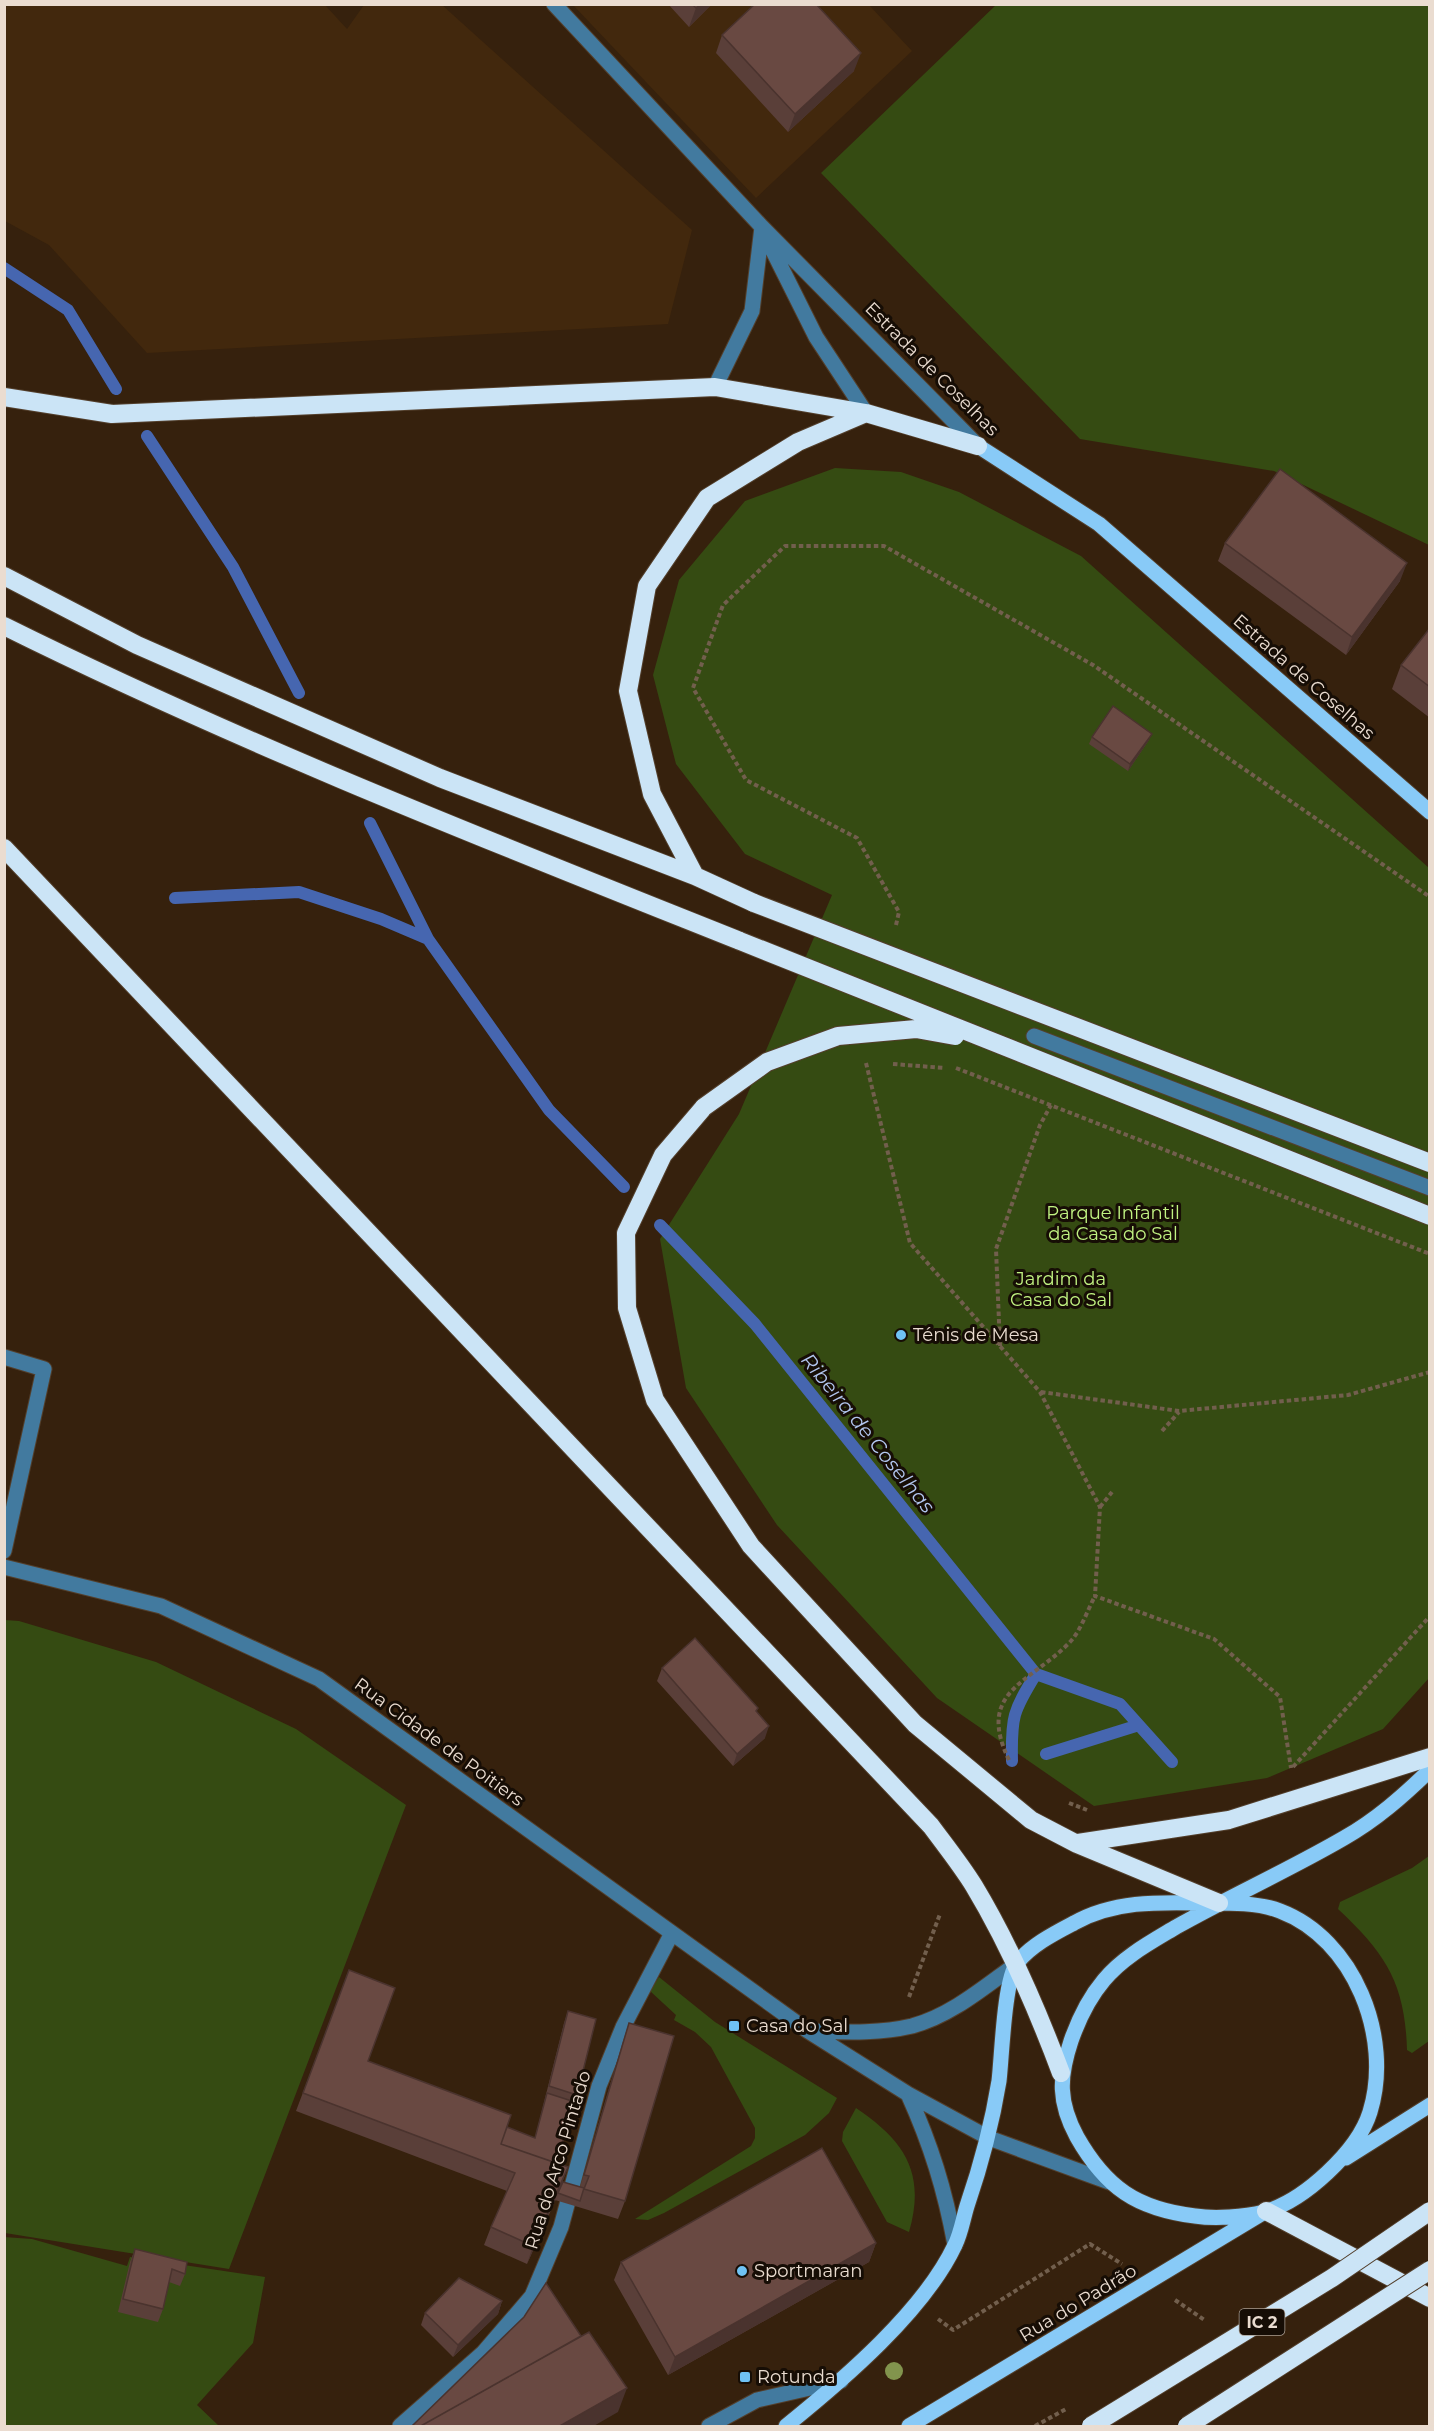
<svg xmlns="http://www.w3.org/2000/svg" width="1434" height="2431" font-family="Montserrat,sans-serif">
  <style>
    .built { fill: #42280d }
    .green { fill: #354b12 }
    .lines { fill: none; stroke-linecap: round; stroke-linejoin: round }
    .stream { stroke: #4666b0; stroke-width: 12 }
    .minor-casing { stroke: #533f2c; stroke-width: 17 }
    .major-casing { stroke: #533f2c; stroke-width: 17 }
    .highway-casing { stroke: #533f2c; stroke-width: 20 }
    .path { stroke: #725f4d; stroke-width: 4; stroke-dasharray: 4.5 3; stroke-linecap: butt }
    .minor { stroke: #427a9f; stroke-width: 15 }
    .major { stroke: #88caf7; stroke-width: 15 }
    .highway { stroke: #cbe4f6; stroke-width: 18 }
    .highway-bridge-casing { stroke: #533f2c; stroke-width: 20; stroke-linecap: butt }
    .highway-bridge { stroke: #cbe4f6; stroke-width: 18 }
    .tree { fill: #82944d }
    .wall { fill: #5a3f39 }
    .shaded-wall { fill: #4a332e }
    .building { fill: #694942; stroke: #4a332e; stroke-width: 1.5 }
    .poi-dot { fill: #6fc2f4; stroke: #160d05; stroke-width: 2 }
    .labels { text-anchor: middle; stroke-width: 6; stroke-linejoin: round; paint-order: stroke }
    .shield { fill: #160d05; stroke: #aa9e93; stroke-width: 1.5 }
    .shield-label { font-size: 16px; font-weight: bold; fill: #eadcd0 }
    .street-label { font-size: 18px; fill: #eadcd0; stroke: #160d05 }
    .park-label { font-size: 18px; fill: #c1f382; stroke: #160d05 }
    .poi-label { font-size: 18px; fill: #eadcd0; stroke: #160d05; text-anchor: start }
    .water-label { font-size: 20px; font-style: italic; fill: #b2c6ee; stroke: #160d05 }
  </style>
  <rect width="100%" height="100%" fill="#36210d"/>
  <path class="built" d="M442,5L692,230L668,324L147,353L49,245L5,221V5H325L347,29L364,5Z
    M573,5H869L912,51L756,198Z"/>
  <path class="green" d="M996,5H1429V545L1274,471L1080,439L821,173Z
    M835,468L901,472L959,492L1081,556L1429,868V1678L1383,1729L1267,1778L1094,1806L937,1698L777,1525L686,1388L660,1239L739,1114L832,895L745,854L676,764L653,675L679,580L745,501Z
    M5,1620L19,1621L156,1662L296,1729L406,1805L229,2269L5,2233Z
    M1429,1856V2041L1412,2053L1407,2050C1405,1983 1386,1954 1338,1909L1340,1902L1412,1868Z
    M659,1977L715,2022L837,2098L829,2113L805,2135L664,2213L648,2220L635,2219L751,2146L755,2138V2128L711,2047L695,2032L674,2020L676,2015L650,1991Z
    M856,2108C905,2141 926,2173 909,2232L887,2222L842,2141L843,2132Z
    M4,2237L32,2239L127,2266L130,2257L265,2277L253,2343L197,2405L219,2426H5Z"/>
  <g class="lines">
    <path class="stream" d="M4,268L68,310L116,389
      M147,436L233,567L299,693
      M370,823L428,939
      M175,898L299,892L381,919L428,939L549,1110L624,1187
      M660,1225L755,1324L1036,1674
      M1046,1754L1139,1725
      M1012,1761C1011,1717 1013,1711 1036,1674L1120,1704L1172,1762"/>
    <defs>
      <path id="minor" d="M554,4L762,227L978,446
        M768,241L816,337L866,413
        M715,387L752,311L762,227
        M1034,1036L1430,1188
        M4,1357L44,1369L4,1551
        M4,1567L161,1606L319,1679L808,2031L908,2094L989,2138L1109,2182
        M810,2031C844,2032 878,2034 912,2026C950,2016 983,1988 1015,1965
        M908,2094C931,2145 945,2190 955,2245
        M400,2426L483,2353L532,2296L561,2227L599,2086L623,2027L672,1933
        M709,2426L757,2400L841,2381"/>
      <path id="major" d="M978,446L1099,524L1430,812
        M1346,2158L1430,2105
        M786,2426C843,2380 924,2311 955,2245C961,2233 963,2219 967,2206C981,2165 992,2124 999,2081C1002,2056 1004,1981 1017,1963C1031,1945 1055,1933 1074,1923C1113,1901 1157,1902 1200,1903C1225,1903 1257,1902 1280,1911C1354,1939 1393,2037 1370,2112C1358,2151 1304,2201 1264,2212C1244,2217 1215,2219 1195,2216C1137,2209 1106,2188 1077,2137C1058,2102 1059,2077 1071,2041C1079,2018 1088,1999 1104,1980C1123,1957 1151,1942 1176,1927C1231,1896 1289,1870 1344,1838C1376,1820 1403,1796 1430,1770
        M909,2426L1261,2214"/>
      <path id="highway" d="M4,397L112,414L715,387L866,413L978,446
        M4,576L137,645L440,778L695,876L754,903
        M4,626C244,745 492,842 740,941
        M4,848L931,1826C945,1845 961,1865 974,1886C1009,1944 1037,2009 1061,2073
        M695,876L652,794L628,691L647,586L707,498L798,442L866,413
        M704,1107L663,1155L626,1233L627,1308L655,1400L751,1546L915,1724L1031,1820L1077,1844L1219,1903
        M1078,1843L1229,1820L1430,1757
        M1266,2211L1430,2298"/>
    </defs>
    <use href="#minor" class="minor-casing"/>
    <use href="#major" class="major-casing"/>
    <use href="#highway" class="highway-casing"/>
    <path class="path" d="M896,925L899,912L857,838L746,780L693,688L723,605L785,546H884L1093,665L1430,897
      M866,1063L910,1243L1040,1392L1100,1507L1095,1596L1214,1639L1280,1697L1291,1768
      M893,1064L945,1068
      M956,1068L1430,1254
      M1000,1346L996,1249L1040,1125L1051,1105
      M1041,1392L1179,1411L1348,1395L1430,1372
      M1162,1431L1179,1412
      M1100,1507L1112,1492
      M1009,1760C976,1692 1028,1684 1068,1644C1080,1633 1087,1611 1095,1596
      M1293,1767L1430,1616
      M1069,1803L1087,1810
      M909,1997L940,1914
      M1175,2300L1206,2321
      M938,2319L953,2330L1090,2244L1122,2264
      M1035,2426L1066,2409"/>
    <use href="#minor" class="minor"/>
    <use href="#major" class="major"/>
    <use href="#highway" class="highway"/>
    <defs>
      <path id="highway-bridge" d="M754,903L1430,1163
        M740,941L1430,1216
        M704,1107L767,1062L838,1036L916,1029L955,1036
        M1091,2426L1332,2278L1430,2211
        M1187,2426L1430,2270"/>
    </defs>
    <use href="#highway-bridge" class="highway-bridge-casing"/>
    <use href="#highway-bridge" class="highway-bridge"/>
  </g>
  <circle class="tree" cx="894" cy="2371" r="9"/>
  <path class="wall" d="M668,4H712L689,27Z
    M722,35L854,71L788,132L716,53Z
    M1225,543L1400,581L1346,655L1218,561Z
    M1430,628V718L1392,689L1401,665Z
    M1092,737L1149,740L1128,771L1089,744Z
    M662,1668L757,1712L765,1738L733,1766L657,1681Z
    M349,1970L368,2061L507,2127L535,2138L564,2023L568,2011L577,2095L556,2163L563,2182L580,2187L623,2041L629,2023L625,2201L618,2219L555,2200L556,2199L527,2264L484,2245L491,2227L507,2191L296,2111Z
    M876,2243L869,2262L668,2375L614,2280L621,2262Z
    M135,2249L185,2274L180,2286L169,2282L163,2309L158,2322L118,2312L130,2262Z
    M502,2301L498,2314L453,2357L421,2325L425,2313Z"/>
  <path class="shaded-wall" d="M700,4H712L689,27L696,8Z
    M861,53L854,71L788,132L795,114Z
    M1407,563L1400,581L1346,655L1352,637Z
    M1152,734L1149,740L1128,771L1130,764Z
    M769,1726L765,1738L733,1766L737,1754Z
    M568,2167L561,2186L527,2264L533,2246Z
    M876,2243L869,2262L668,2375L675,2357Z
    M502,2301L498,2314L453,2357L458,2345Z
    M627,2388L618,2412L592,2427H558Z"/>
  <path class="building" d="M692,4H700L696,8Z
    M755,4H816L861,53L795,114L722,35Z
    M1280,469L1407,563L1352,637L1225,543Z
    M1430,628V687L1401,665Z
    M1113,706L1152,734L1130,764L1092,737Z
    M695,1638L758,1708L756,1711L769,1726L737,1754L662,1668Z
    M349,1970L395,1988L368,2061L511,2115L501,2144L568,2167L533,2246L491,2227L515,2173L303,2093Z
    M568,2011L596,2019L577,2095L549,2086Z
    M629,2023L674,2036L625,2201L584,2189L589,2176L584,2175Z
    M547,2093L575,2102L556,2163L501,2144L507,2127L535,2138Z
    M822,2148L876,2243L675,2357L621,2262Z
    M563,2182L584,2188L580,2201L558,2193Z
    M135,2249L187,2262L185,2274L172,2269L163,2309L123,2299Z
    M459,2278L502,2301L458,2345L425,2313Z
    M546,2283L581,2336L419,2427H411L524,2317Z
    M589,2332L627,2388L558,2427H419Z"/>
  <g class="poi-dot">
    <circle cx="901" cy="1335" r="6"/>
    <rect x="728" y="2020" width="12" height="12" rx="3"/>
    <circle cx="742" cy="2271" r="6"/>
    <rect x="739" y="2371" width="12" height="12" rx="3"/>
  </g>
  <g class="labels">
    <rect class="shield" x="1239.5" y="2309" width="45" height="26" rx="4.5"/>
    <g class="shield-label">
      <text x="1262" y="2328">IC 2</text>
    </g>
    <g class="street-label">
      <text transform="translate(932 369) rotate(45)" y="6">Estrada de Coselhas</text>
      <text transform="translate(1304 677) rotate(41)" y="6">Estrada de Coselhas</text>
      <text transform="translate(439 1742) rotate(36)" y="6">Rua Cidade de Poitiers</text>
      <text transform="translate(558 2160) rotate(-73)" y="6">Rua do Arco Pintado</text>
      <text transform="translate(1078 2303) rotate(-31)" y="6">Rua do Padrão</text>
    </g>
    <g class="park-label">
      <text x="1113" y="1219">Parque Infantil<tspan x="1113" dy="21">da Casa do Sal</tspan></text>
      <text x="1061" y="1285">Jardim da<tspan x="1061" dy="21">Casa do Sal</tspan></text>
    </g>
    <g class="poi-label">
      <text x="913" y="1341">Ténis de Mesa</text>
      <text x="746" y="2032">Casa do Sal</text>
      <text x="754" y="2277">Sportmaran</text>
      <text x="757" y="2383">Rotunda</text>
    </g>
    <g class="water-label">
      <text transform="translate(868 1433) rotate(51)" y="7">Ribeira de Coselhas</text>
    </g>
  </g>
  <rect width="1434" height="2431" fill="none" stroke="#eadcd0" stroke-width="12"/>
</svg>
